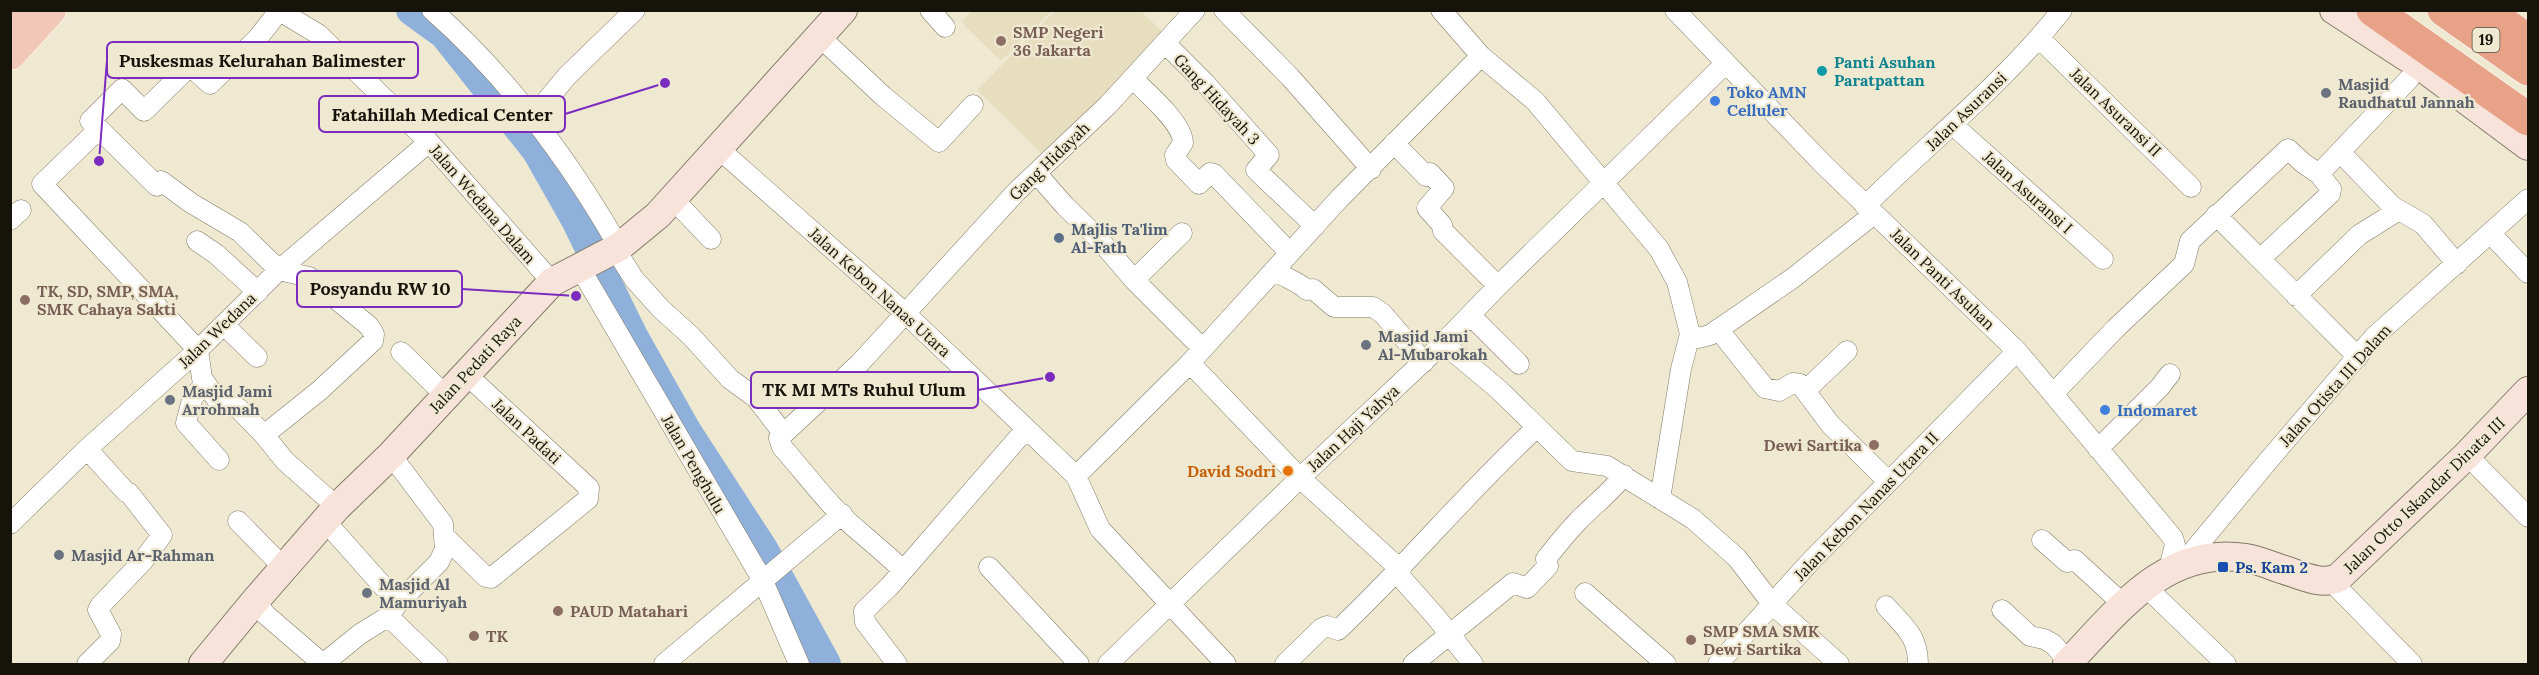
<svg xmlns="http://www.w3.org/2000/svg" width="2539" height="675" font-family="Lora,serif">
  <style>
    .built { fill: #e7dec0 }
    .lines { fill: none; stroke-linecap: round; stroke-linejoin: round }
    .river { stroke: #8eb0da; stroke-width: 30 }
    .street-casing { stroke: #807a66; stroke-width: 21 }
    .secondary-casing { stroke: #807a66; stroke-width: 30 }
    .primary-casing { stroke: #fff; stroke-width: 33 }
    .highway-casing { stroke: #fff; stroke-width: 34 }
    .street { stroke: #fff; stroke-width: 20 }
    .secondary { stroke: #f8e3db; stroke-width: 28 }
    .primary { stroke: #f1c7b8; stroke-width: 32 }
    .highway { stroke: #e7a288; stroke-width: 33 }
    .education-dot { fill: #8d6e63; stroke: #f0e9d2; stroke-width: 2 }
    .culture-dot { fill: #0f9aa8; stroke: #f0e9d2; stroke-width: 2 }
    .worship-dot { fill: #6b7280; stroke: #f0e9d2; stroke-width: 2 }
    .shop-dot { fill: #3f7fe0; stroke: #f0e9d2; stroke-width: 2 }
    .service-dot { fill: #5c6f8a; stroke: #f0e9d2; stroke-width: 2 }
    .food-dot { fill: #e8710a; stroke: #f0e9d2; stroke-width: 2 }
    .transit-dot { fill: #1a4fb4; stroke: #f0e9d2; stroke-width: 2 }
    .labels { text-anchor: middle; stroke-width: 4.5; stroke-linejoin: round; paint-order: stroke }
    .shield { fill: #f0e9d2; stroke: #575347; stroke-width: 1.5 }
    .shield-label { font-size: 15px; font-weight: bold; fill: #16130b }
    .education-label { font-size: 16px; font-weight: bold; fill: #785e54; stroke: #f0e9d2; text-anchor: start }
    .culture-label { font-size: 16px; font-weight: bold; fill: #0d838f; stroke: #f0e9d2; text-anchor: start }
    .worship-label { font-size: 16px; font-weight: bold; fill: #5b616d; stroke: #f0e9d2; text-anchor: start }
    .shop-label { font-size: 16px; font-weight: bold; fill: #366cbe; stroke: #f0e9d2; text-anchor: start }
    .street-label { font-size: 16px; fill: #16130b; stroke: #f0e9d2 }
    .service-label { font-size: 16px; font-weight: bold; fill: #4e5e75; stroke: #f0e9d2; text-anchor: start }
    .food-label { font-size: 16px; font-weight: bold; fill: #c56008; stroke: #f0e9d2; text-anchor: end }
    .transit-label { font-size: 16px; font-weight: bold; fill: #164399; stroke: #f0e9d2; text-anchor: start }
    .leader { fill: none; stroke: #7b2cbf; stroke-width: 2 }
    .callout-dot { fill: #7b2cbf; stroke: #f0e9d2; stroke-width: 2 }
    .callout { fill: #f0e9d2; stroke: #7b2cbf; stroke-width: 2 }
    .callout-label { font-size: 18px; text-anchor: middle; font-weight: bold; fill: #16130b }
  </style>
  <rect width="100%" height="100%" fill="#f0e9d2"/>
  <path class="built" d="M972,11V10L1052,11L1001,61L961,22Z
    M1055,11H1141L1167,36L1047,159L977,90Z"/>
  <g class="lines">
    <path class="river" d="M411,10L444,34L537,151L575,218L633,336L687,432L763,549L826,664"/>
    <defs>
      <path id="street" d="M278,10L318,34L429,142L552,282
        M432,10C508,77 569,160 619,247
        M930,10L945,27
        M1224,10L1290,77L1371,169
        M1441,10L1481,56L1535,101L1659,249L1677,282L1690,334L1698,338L1710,335L1793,278L1874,214
        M1675,10L1824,165L2017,351L2173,538L2175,545L2169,569
        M819,36L883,96L939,142L973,105
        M2040,39L2191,187
        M1166,44L1205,83L1269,155L1256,170L1315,226
        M1133,79C1147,93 1183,123 1183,143L1175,155L1176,160L1199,184L1210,173L1214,174L1290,253
        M533,117L567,76L635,10
        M1953,125L2103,259
        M99,129L157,186L161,181L191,203L240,232L279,270L309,277L369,326L374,334L373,341L319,391L264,435L285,461L337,507
        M1394,143L1426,176L1430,173L1444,188L1427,208L1442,225L1443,231L1498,286
        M719,149L905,313L1076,476L1100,529L1226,664
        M2340,152L2392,206L2423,224L2457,264
        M1037,174L1065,206L1098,238L1134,280L1202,348
        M673,199L711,239
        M1865,206C1931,141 2004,83 2062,10
        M2216,215L2358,357
        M10,220L21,210
        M2490,233L2528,273
        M197,241L216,254L258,292
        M615,249L634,279L661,309L691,336L730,379L756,398L783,433
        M2260,259L2330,194L2331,189L2319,174
        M580,268L763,581L799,664
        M1274,270C1286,279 1296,280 1307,290L1313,289L1334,307H1373L1383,314L1424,362
        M1134,280L1182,233
        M2296,296L2359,235L2399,210
        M1471,316L1519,364
        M224,325L257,357
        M1718,329L1765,388L1779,391L1793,383L1800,384L1830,424L1888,481
        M1443,343L1498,389L1572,461L1607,466L1693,519L1737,558L1773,605L1839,664
        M401,352L446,396
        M1190,363L1300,478L1401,570
        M206,385L193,396L186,423L219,460
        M1806,390L1847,351
        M2053,394L2115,329L2184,264L2190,241L2288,149L2303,163L2319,174L2409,79
        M264,435L238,408L220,404L202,378L198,350L42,184L99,129L90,121L122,89L144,111L190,66L210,84L257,39L279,11
        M2098,449L2160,387L2170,374
        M2467,455L2528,517
        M1076,476L1188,365L1339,199L1481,56
        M1660,499L1681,369L1690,334
        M238,521L284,568
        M325,521L398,603
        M10,524L87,449L198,350L279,270L429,142
        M446,538L486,577L491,578L588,499L589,488L466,374
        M2042,540L2067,562L2075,560L2124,605
        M2184,562L2268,461L2374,337L2528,199
        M989,567L1079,664
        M903,570C889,557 875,545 861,533C831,509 807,475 782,447L779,438L860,363L1017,191L1108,105L1195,10
        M1397,573L1436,617L1473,664
        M2331,581L2412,664
        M2146,587L2226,664
        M1585,593L1666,664
        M255,601L266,615L323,664L360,634L389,616L398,603L439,562L445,549L443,524L391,455
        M1886,606C1904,627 1918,635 1918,664
        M2002,610L2030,636L2044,639L2053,644L2069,662
        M389,616L393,621L438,664
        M87,664L110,641L111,634L98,610L100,606L143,561L162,535L129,493L126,492L87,449
        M664,664L842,514
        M897,664L865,622L864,611L889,587L1026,429
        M1108,664L1300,478L1443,343L1498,286L1725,64
        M1285,664L1322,628L1327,626L1338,630C1407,565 1467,492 1536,428
        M1413,664L1513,583L1527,588L1548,566L1546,559C1557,545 1568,531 1580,519C1595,504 1611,492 1624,475
        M1718,664L1809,563L2017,351"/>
      <path id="secondary" d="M2334,10L2422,67L2528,146
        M203,664L255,601L337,507L391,455L552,282L619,247L658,215L843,10
        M2067,664C2117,612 2165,545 2246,558C2258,560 2270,565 2281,569C2299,574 2320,586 2338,578L2467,455L2528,391"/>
      <path id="primary" d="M10,12L12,10
        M10,54L50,10"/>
      <path id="highway" d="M2373,10L2528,119
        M2444,10L2528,69
        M2485,10L2528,41"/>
    </defs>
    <use href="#street" class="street-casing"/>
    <use href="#secondary" class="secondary-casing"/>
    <use href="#primary" class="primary-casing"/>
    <use href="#highway" class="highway-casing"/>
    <use href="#street" class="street"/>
    <use href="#secondary" class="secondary"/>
    <use href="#primary" class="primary"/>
    <use href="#highway" class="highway"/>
  </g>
  <g class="education-dot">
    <circle cx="1001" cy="41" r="6"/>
    <circle cx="25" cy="300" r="6"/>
    <circle cx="1874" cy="445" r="6"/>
    <circle cx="558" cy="611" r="6"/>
    <circle cx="474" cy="636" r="6"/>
    <circle cx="1691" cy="640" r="6"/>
  </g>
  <circle class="culture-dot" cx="1822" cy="71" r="6"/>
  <g class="worship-dot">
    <circle cx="2326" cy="93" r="6"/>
    <circle cx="1366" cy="345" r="6"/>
    <circle cx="170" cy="400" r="6"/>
    <circle cx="59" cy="555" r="6"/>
    <circle cx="367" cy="593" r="6"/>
  </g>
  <g class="shop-dot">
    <circle cx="1715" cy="101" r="6"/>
    <circle cx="2105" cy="410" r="6"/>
  </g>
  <circle class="service-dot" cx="1059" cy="238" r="6"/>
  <circle class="food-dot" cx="1288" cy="471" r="6"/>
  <rect class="transit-dot" x="2217" y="561" width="12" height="12" rx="3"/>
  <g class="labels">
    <rect class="shield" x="2472.5" y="28" width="27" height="24" rx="4.5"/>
    <g class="shield-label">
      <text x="2486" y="45">19</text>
    </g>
    <g class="education-label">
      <text x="1013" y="38">SMP Negeri<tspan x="1013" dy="18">36 Jakarta</tspan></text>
      <text x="37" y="297">TK, SD, SMP, SMA,<tspan x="37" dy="18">SMK Cahaya Sakti</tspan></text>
      <text x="1862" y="451" text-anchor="end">Dewi Sartika</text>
      <text x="570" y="617">PAUD Matahari</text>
      <text x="1703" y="637">SMP SMA SMK<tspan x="1703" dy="18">Dewi Sartika</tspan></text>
      <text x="486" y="642">TK</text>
    </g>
    <g class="culture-label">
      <text x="1834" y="68">Panti Asuhan<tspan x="1834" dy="18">Paratpattan</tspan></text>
    </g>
    <g class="worship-label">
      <text x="2338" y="90">Masjid<tspan x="2338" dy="18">Raudhatul Jannah</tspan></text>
      <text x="1378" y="342">Masjid Jami<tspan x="1378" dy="18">Al-Mubarokah</tspan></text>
      <text x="182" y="397">Masjid Jami<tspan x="182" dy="18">Arrohmah</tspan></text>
      <text x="71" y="561">Masjid Ar-Rahman</text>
      <text x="379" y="590">Masjid Al<tspan x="379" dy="18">Mamuriyah</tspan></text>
    </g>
    <g class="shop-label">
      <text x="1727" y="98">Toko AMN<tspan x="1727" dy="18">Celluler</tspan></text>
      <text x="2117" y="416">Indomaret</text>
    </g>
    <g class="street-label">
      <text transform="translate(1217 99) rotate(47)" y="6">Gang Hidayah 3</text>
      <text transform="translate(1966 111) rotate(-44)" y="6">Jalan Asuransi</text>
      <text transform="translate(2116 112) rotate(44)" y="6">Jalan Asuransi II</text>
      <text transform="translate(1049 161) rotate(-44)" y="6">Gang Hidayah</text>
      <text transform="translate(2028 192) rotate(42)" y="6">Jalan Asuransi I</text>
      <text transform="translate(483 204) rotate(49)" y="6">Jalan Wedana Dalam</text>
      <text transform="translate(1943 279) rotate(44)" y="6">Jalan Panti Asuhan</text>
      <text transform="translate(880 292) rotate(42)" y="6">Jalan Kebon Nanas Utara</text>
      <text transform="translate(217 330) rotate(-44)" y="6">Jalan Wedana</text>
      <text transform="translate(475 364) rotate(-47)" y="6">Jalan Pedati Raya</text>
      <text transform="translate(2335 385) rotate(-48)" y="6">Jalan Otista III Dalam</text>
      <text transform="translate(1353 428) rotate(-43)" y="6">Jalan Haji Yahya</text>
      <text transform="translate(527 431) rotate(43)" y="6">Jalan Padati</text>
      <text transform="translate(694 464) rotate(60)" y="6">Jalan Penghulu</text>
      <text transform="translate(2424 495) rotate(-44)" y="6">Jalan Otto Iskandar Dinata III</text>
      <text transform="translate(1866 506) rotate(-46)" y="6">Jalan Kebon Nanas Utara II</text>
    </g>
    <g class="service-label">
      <text x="1071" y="235">Majlis Ta'lim<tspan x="1071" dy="18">Al-Fath</tspan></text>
    </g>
    <g class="food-label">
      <text x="1276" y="477">David Sodri</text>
    </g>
    <g class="transit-label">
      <text x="2235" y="573">Ps. Kam 2</text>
    </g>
  </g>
  <path class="leader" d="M99 161L107 60M665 83L565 114M576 296L462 289M1050 377L978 390"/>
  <g class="callout-dot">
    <circle cx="99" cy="161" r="6"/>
    <circle cx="665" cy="83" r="6"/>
    <circle cx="576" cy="296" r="6"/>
    <circle cx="1050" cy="377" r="6"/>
  </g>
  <g class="callout">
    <rect x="107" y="42" width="311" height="36" rx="6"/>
    <rect x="319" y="96" width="246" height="36" rx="6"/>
    <rect x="297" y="271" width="165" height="36" rx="6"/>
    <rect x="751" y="372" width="227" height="36" rx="6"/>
  </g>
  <g class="callout-label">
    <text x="262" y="67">Puskesmas Kelurahan Balimester</text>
    <text x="442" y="121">Fatahillah Medical Center</text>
    <text x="380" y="295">Posyandu RW 10</text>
    <text x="864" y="396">TK MI MTs Ruhul Ulum</text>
  </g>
  <rect width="2539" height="675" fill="none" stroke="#16130b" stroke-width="24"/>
</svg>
